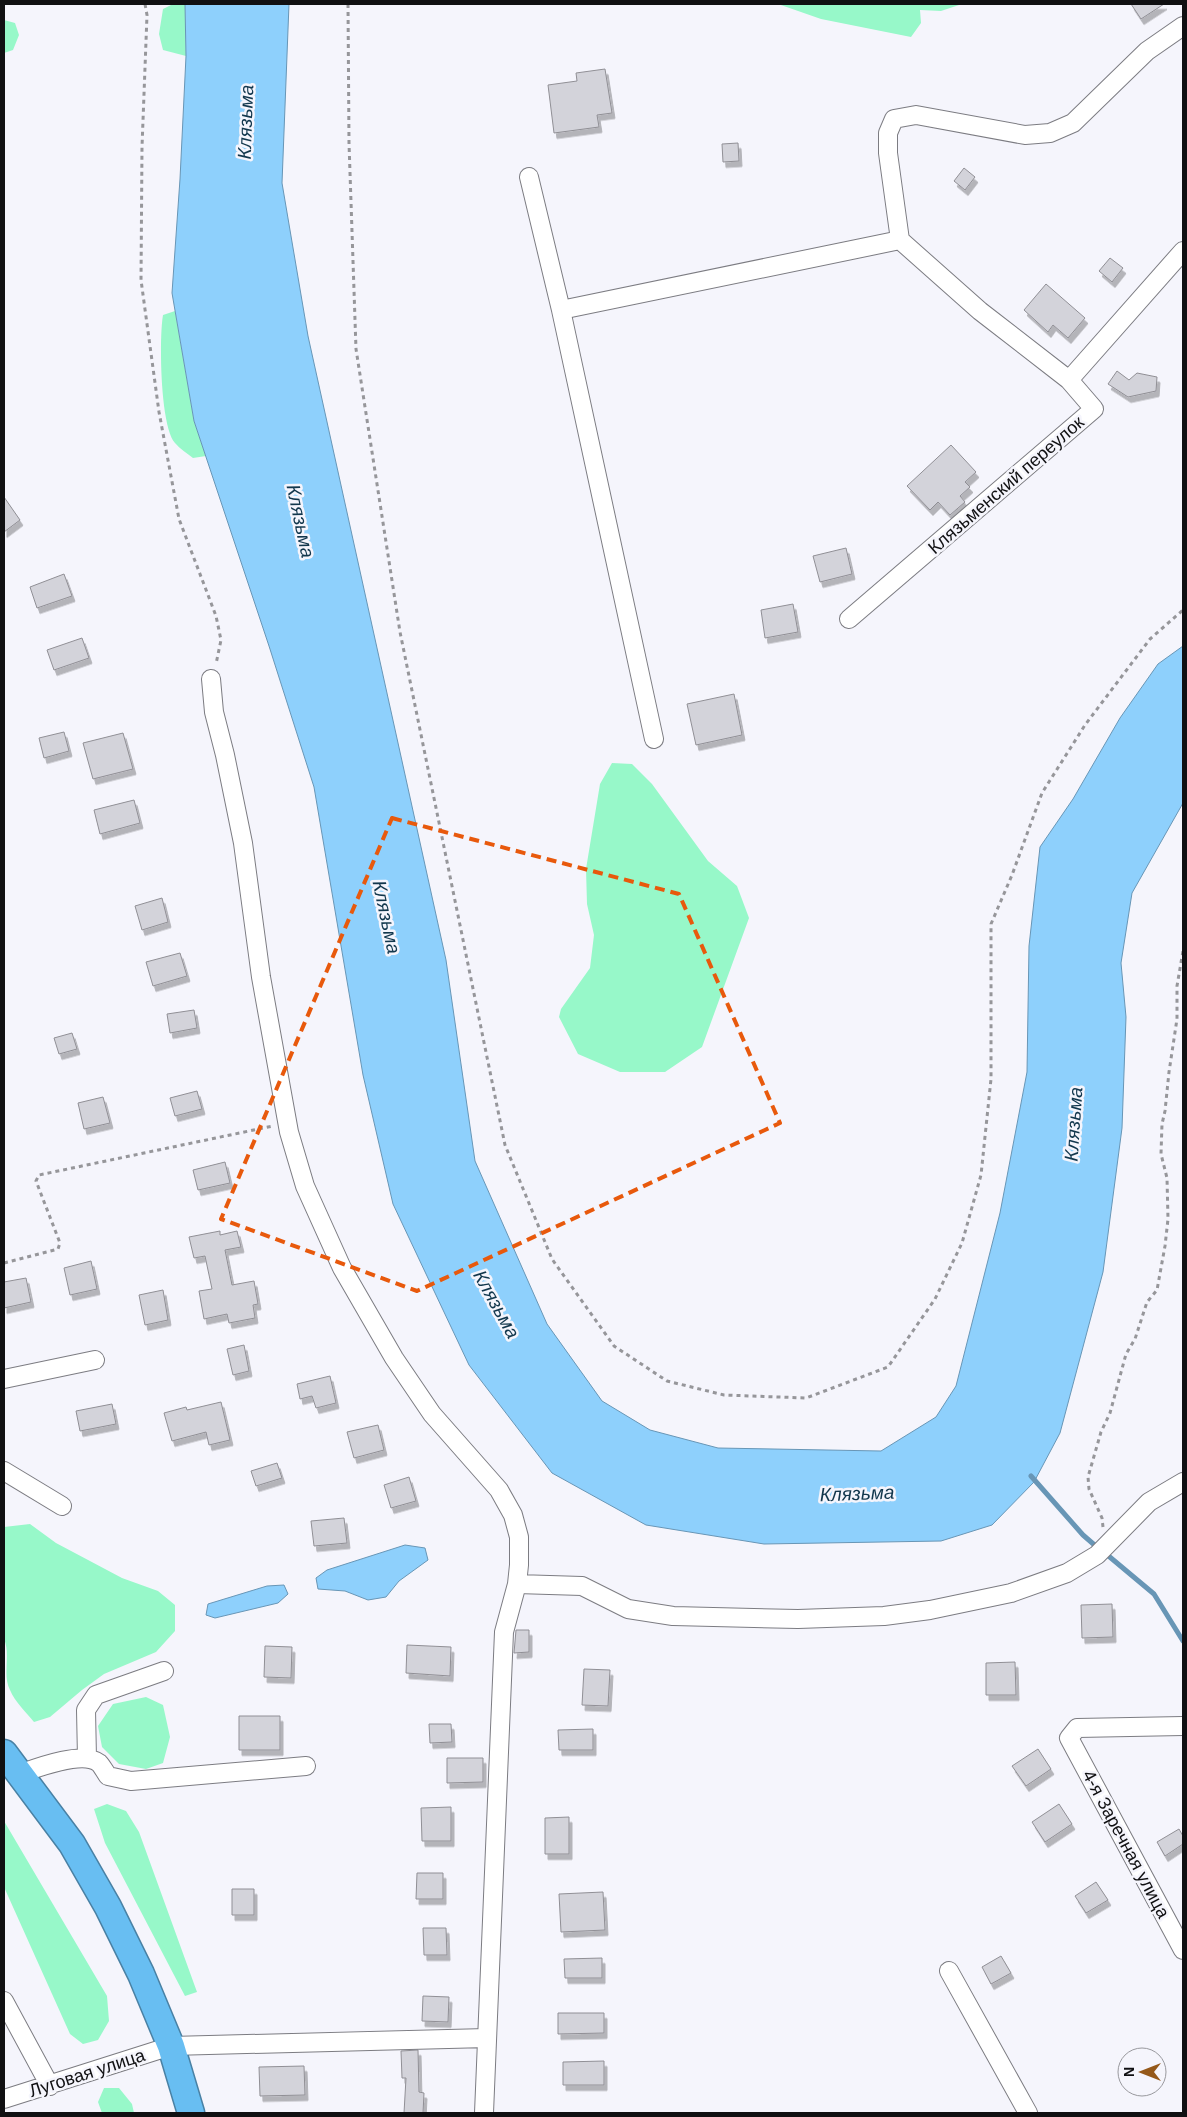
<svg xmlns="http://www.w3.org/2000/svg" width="1187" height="2117" font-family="Helvetica,sans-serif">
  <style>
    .green { fill: #97f8c9 }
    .water { fill: #8ed0fc; stroke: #6896b6 }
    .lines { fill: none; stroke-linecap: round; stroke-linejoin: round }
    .stream { stroke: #6896b6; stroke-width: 5 }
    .building { fill: #d3d3da; stroke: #908f95; filter: url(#shadow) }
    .minor-casing { stroke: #7c7c82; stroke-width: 20 }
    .highway-casing { stroke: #4981a4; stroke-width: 29 }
    .path { stroke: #96969a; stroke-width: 3; stroke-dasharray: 4 4; stroke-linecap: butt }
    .minor { stroke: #fff; stroke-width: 18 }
    .highway { stroke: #68bef2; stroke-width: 26 }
    .marked { fill: none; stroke: #e8590c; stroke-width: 4; stroke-dasharray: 10 6; stroke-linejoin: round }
    .labels { text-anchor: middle; stroke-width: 5; stroke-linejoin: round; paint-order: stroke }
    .street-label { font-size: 18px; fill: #101012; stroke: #f5f5fc }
    .water-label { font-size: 19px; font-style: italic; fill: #12374d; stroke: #f5f5fc }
  </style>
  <defs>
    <filter id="shadow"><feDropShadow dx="3" dy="5.5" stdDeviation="0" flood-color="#0004"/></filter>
  </defs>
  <rect width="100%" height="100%" fill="#f5f5fc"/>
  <path class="green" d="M173,4H185L186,56L163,50L159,34L163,9Z
    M778,4H962L941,11L920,10L921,23L911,37L821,19Z
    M4,20L15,23L19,35L13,50L4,53Z
    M175,311L194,421L206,456L193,458C187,453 180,449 175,443C160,426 159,338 163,315Z
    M612,763L632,764L652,784L708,861L737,886L749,918L702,1047L665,1072H620L578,1054L559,1017L561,1009L590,968L594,935L587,904L586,869L600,784Z
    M30,1524L56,1543L122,1578L158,1591L175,1605V1631L156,1652L104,1674L82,1690L50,1717L34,1722C26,1712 15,1702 10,1690C2,1675 11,1655 4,1639V1527Z
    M146,1697L163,1705L170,1737L163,1763L146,1769L119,1764L102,1747L98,1726L113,1704Z
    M107,1804L126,1811L139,1832L197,1992L185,1996L105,1843L94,1809Z
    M4,1821L107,1996L109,2021L98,2040L83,2044L70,2034L4,1887Z
    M104,2088H119L132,2104L134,2113H102L98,2102Z"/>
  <path class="water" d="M185,4H289L282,183L308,336L446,960L475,1161L547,1324L602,1401L650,1430L718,1448L881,1451L936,1417L956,1386L1000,1213L1027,1072L1029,946L1040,847L1073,799L1120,718L1158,664L1183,646V803L1132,893L1121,963L1126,1017L1122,1128L1103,1272L1060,1433L1034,1482L992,1525L941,1541L764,1544L646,1525L552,1473L469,1365L393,1204L363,1075L314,787L269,646L194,421L172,293L180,179L186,56Z
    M405,1545L425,1548L428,1560L399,1581L386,1597L368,1600L345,1591L318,1589L316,1578L327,1570Z
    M284,1585L288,1594L278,1603L215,1618L206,1615L208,1604L267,1586Z"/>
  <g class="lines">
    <path class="stream" d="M1031,1476L1083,1535L1098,1548
      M1105,1553L1154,1594L1183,1641"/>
  </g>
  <path class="building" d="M1131,4H1164L1141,19Z
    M605,69L612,113L597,115L599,127L554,133L548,85L577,81L576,73Z
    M738,143L739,161L723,162L722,144Z
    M964,168L975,177L965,190L954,181Z
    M1110,258L1123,268L1112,282L1099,271Z
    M1046,284L1085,318L1068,338L1053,325L1048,332L1024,310Z
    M1117,371L1129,380L1137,373L1157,377L1156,391L1128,397L1108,384Z
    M951,445L976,472L965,482L970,487L960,496L965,502L950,515L938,502L930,510L907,486Z
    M4,497L20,520L4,532Z
    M846,548L852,574L820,582L813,556Z
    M64,574L72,596L37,608L30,587Z
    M793,604L798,632L765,638L761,610Z
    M82,638L89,658L54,670L47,650Z
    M734,694L742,735L696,745L687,704Z
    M64,732L69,751L44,758L39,738Z
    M123,733L133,769L93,779L83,743Z
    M134,800L140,823L100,834L94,810Z
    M162,898L168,922L142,930L135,906Z
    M180,953L187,976L153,986L146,962Z
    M194,1010L197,1028L170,1033L167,1014Z
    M72,1033L77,1049L59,1054L54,1038Z
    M197,1091L202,1109L175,1116L170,1098Z
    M103,1097L110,1123L84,1129L78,1103Z
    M225,1162L230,1183L198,1190L193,1170Z
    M220,1231V1235L237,1231L241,1247L225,1250L232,1285L254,1281L258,1304L253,1305L255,1318L229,1323L227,1314L204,1319L199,1291L212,1289L205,1256L194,1258L189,1237Z
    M91,1261L97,1289L70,1295L64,1268Z
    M26,1278L31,1302L4,1308V1282Z
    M163,1290L168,1320L145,1325L139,1295Z
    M244,1345L249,1371L233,1375L227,1349Z
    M330,1376L336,1403L316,1408L312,1396L300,1399L297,1384Z
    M221,1402L230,1440L209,1445L206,1432L172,1441L164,1413L186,1407L187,1410Z
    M112,1404L116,1424L80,1431L76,1411Z
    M378,1425L384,1450L354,1458L347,1432Z
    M277,1463L282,1478L256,1486L251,1471Z
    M409,1477L416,1501L391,1508L384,1485Z
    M344,1518L347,1543L314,1546L311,1521Z
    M1112,1604L1113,1637L1082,1638L1081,1605Z
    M516,1630H529V1652L514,1653Z
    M407,1645L451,1647L450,1676L406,1673Z
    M265,1646L292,1647L291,1678L264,1677Z
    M1015,1662L1016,1695H986V1663Z
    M584,1669L610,1670L608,1706L582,1705Z
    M239,1716H280V1750H239Z
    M429,1724H451L452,1742L430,1743Z
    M593,1729V1750H559L558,1730Z
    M1038,1749L1051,1769L1026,1786L1012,1766Z
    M447,1758H483V1782L447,1783Z
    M1059,1804L1072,1824L1045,1842L1032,1822Z
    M451,1807V1841H422L421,1808Z
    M569,1817V1854H545V1818Z
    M1179,1829L1183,1836V1844L1165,1856L1157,1842Z
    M417,1873H443V1899H416Z
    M1096,1882L1108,1900L1086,1913L1075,1896Z
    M232,1889H254V1915H232Z
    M603,1892L605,1930L561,1932L559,1894Z
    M423,1928H446L447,1955H424Z
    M1001,1956L1011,1973L991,1984L982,1967Z
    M602,1958V1978H565L564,1959Z
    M423,1996L449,1997L448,2022L422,2021Z
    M558,2013H604V2033L558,2034Z
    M418,2050L419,2092L424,2093L423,2113H404L406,2078H402L401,2051Z
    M604,2061V2085H563V2062Z
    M304,2066L305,2095L260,2096L259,2067Z"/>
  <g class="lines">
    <defs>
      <path id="minor" d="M529,177L561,310L654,739
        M900,240L980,311L1069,380
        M561,310L900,240L888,153V133L894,119L916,115L1025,135L1050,133L1073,123L1147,51L1183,26
        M849,619L1094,409L1069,380L1183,251
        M211,679L214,712L225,755L243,843L261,977L289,1132L305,1186L342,1268L394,1358L432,1414L499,1490L513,1515L519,1537V1565L517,1584L504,1632L484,2113
        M4,1379L95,1360
        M4,1471L62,1506
        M517,1584L582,1586L628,1609L673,1616L798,1619L884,1616L930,1610L1011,1593L1067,1573L1097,1555L1149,1502L1183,1482
        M1183,1726L1077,1728L1069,1738L1183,1950
        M87,1758L86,1710L96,1695L164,1671
        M19,1774C36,1768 83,1750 99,1763C102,1766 105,1772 108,1776L131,1781L306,1766
        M949,1971L1028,2113
        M4,2001L50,2086
        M4,2099L171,2046L487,2038"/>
      <path id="highway" d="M4,1753L72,1844L108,1907L141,1974L171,2046L191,2113"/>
    </defs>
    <use href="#minor" class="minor-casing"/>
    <use href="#highway" class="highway-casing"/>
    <path class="path" d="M145,4L147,15L142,147L141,280L159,412L179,519L216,616L221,640L216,664
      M348,4L349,143L356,349L400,632L505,1145L552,1259L614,1346L667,1381L724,1395L806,1398L888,1367L935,1299L962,1243L981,1175L991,1079V924L1012,875L1042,793L1085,725L1150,639L1183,610
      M4,1263L58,1249L60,1243L36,1181L39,1175L273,1126
      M1103,1527L1102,1518L1089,1489L1088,1477L1101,1432L1110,1413L1126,1354L1135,1339L1147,1302L1157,1290L1165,1246L1168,1219L1167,1178L1161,1154L1162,1124L1165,1111L1169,1072L1177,1019V986L1183,951"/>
    <use href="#minor" class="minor"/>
    <use href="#highway" class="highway"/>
  </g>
  <path class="marked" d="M392,818L679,894L780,1123L417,1291L221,1219Z"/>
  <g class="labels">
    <g class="street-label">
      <text transform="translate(1006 485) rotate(-41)" y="6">Клязьменский переулок</text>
      <text transform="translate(1126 1844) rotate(62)" y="6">4-я Заречная улица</text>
      <text transform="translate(87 2073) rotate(-18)" y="6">Луговая улица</text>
    </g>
    <g class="water-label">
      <text transform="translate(245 122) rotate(-88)" y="7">Клязьма</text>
      <text transform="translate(301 521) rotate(78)" y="7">Клязьма</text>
      <text transform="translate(387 917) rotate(78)" y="7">Клязьма</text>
      <text transform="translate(1073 1124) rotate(-86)" y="7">Клязьма</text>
      <text transform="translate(497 1304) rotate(61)" y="7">Клязьма</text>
      <text transform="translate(857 1493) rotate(-2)" y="7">Клязьма</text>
    </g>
  </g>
  <rect width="1187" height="2117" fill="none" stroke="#101012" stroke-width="10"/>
  <g transform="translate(1142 2072) rotate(270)"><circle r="24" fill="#f5f5fc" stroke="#99999e"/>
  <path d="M0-4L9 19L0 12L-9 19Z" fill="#95591a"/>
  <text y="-8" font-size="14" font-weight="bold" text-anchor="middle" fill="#101012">N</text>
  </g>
</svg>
